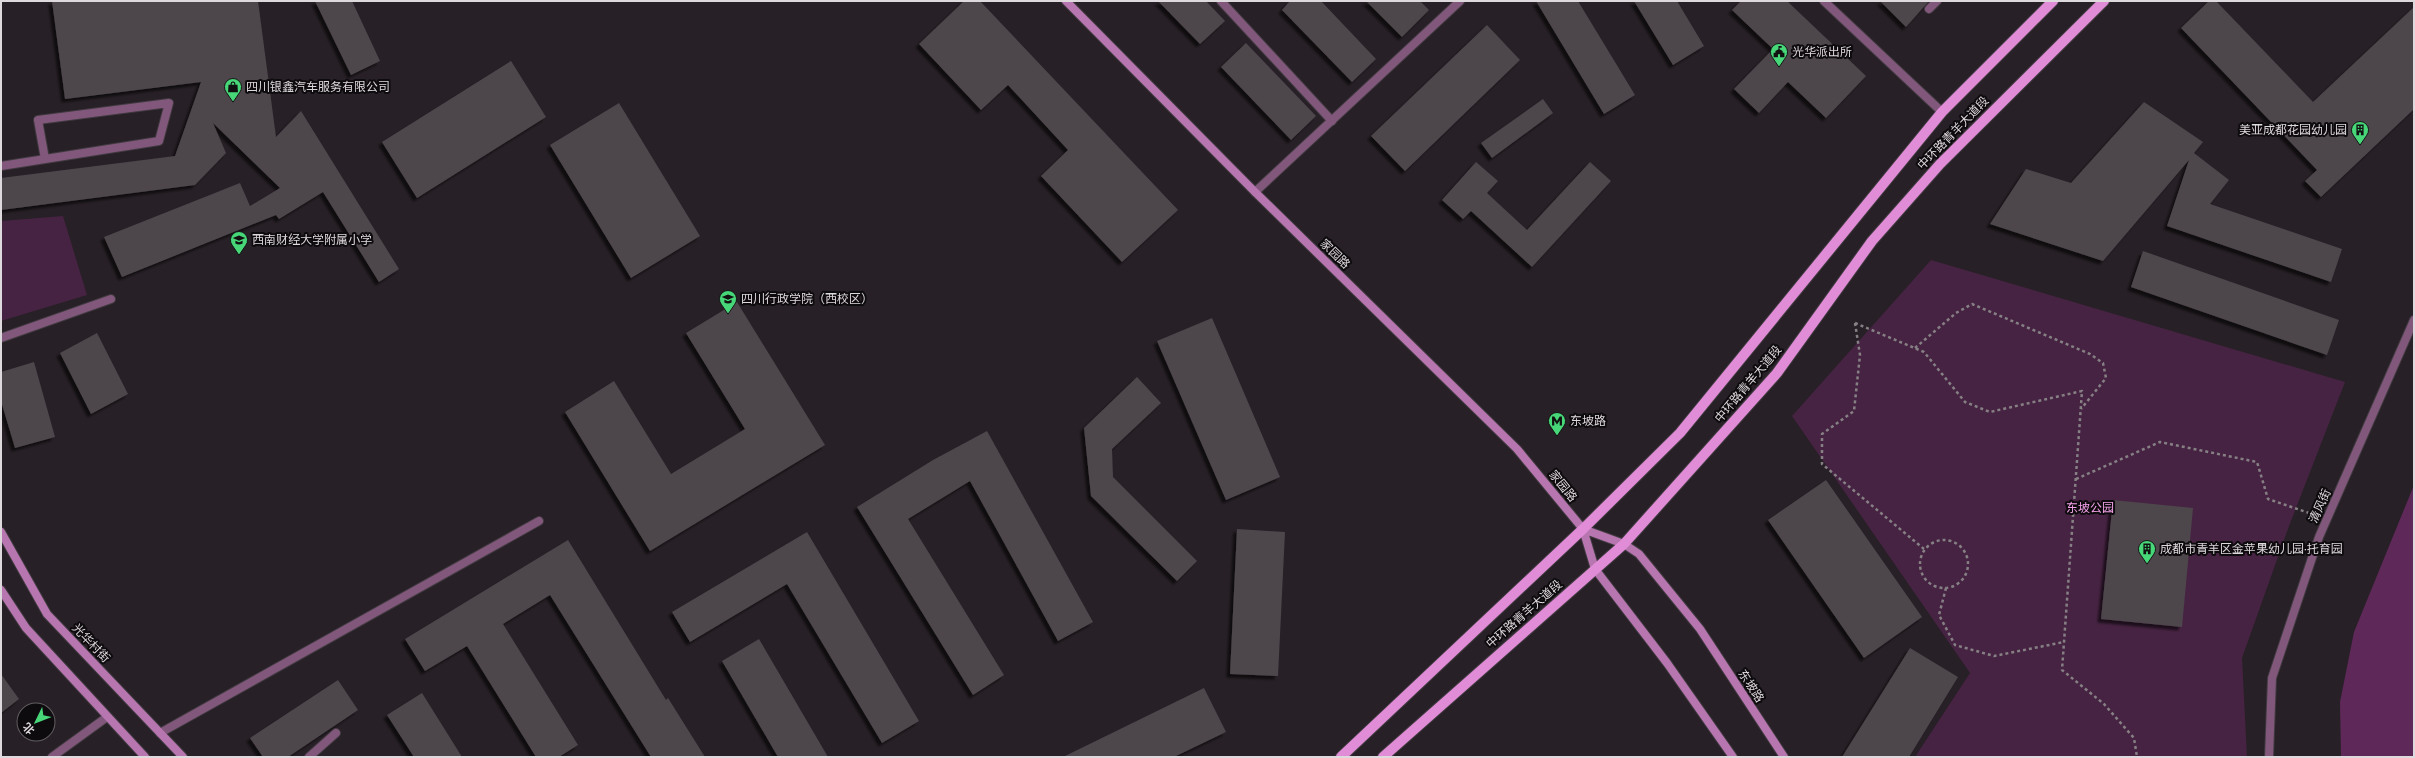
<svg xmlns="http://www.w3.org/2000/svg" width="2415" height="758" font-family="Mulish,'Noto Sans SC',sans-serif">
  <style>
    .green { fill: #462342 }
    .water { fill: #5e2859 }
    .building { fill: #4d464c; filter: url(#shadow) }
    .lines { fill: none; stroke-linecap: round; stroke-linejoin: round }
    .lane-casing { stroke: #413a40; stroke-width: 10 }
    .street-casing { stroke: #413a40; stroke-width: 10 }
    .secondary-casing { stroke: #413a40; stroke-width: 10 }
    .primary-casing { stroke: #413a40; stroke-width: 12 }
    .path { stroke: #868085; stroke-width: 2.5; stroke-dasharray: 3 3; stroke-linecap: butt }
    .lane { stroke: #81587c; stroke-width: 8 }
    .street { stroke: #81587c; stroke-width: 8 }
    .secondary { stroke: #b776af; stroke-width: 8 }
    .primary { stroke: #e08cd7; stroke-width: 10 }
    .labels { text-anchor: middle; stroke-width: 4; stroke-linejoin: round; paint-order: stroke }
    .poi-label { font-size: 12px; fill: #ded9dd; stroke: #0e0b0e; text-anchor: start }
    .street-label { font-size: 12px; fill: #ded9dd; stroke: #0e0b0e }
    .park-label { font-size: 12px; fill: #f4a1ea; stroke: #0e0b0e }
  </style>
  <defs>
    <filter id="shadow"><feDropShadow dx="-3.5" dy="3.5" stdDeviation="1" flood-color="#0009"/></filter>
  </defs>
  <rect width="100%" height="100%" fill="#272026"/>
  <path class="green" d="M63,216L87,295L1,321V221Z
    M1931,260L2345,382L2289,526L2242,658L2247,757H1915L1970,673L1792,416Z"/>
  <path class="water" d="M2414,485V757H2341L2340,702L2354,632Z"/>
  <path class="building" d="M52,1H258L276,137L301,111L399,269L379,282L323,192L279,219L276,215L122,277L104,237L240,183L250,206L280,188L213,123L226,153L195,185L1,210V178L175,156L201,82L65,99Z
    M315,1H352L380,61L351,75Z
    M964,1H980L1178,210L1122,262L1041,176L1068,150L1008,85L981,110L919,44Z
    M1158,1H1206L1225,21L1200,44Z
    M1290,1H1321L1376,59L1352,82L1282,10Z
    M1366,1H1420L1429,10L1402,37Z
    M1536,1H1578L1635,95L1604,114Z
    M1634,1H1677L1704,46L1673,65Z
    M1741,1H1787L1866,76L1826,118L1788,82L1759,113L1734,89L1773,49L1732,10Z
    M1880,1H1929L1906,27Z
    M2209,1H2216L2313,102L2414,7V109L2321,197L2305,181L2317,170L2181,28Z
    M1487,25L1520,60L1405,171L1371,136Z
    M1246,43L1316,116L1291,140L1221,67Z
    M511,61L546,117L417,198L382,142Z
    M1543,99L1553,113L1492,158L1481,143Z
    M2144,102L2203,142L2194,153L2229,180L2210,204L2342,249L2331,282L2167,226L2189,160L2103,261L1990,224L2026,169L2071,183Z
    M619,103L700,236L631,278L550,145Z
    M1476,162L1498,181L1487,193L1527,230L1590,162L1611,181L1532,267L1471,211L1463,219L1442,200Z
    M2143,251L2339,320L2327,355L2131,287Z
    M737,302L825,445L650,551L565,412L614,381L671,474L745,429L686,333Z
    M1212,318L1280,477L1226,500L1157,341Z
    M97,333L128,394L91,414L60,353Z
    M34,362L55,437L15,448L1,401V372Z
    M1137,377L1161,403L1112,449L1113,477L1197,561L1177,581L1091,496L1084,428Z
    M987,431L1093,622L1058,641L970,481L908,519L1004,675L973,695L857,507L933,460Z
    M1826,480L1922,617L1864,658L1768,520Z
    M2113,500L2193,508L2182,627L2101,619Z
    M1237,529L1285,532L1278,676L1230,674Z
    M807,532L919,721L882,743L787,584L690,642L672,612Z
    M568,540L666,700L668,698L705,757H651L550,595L503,624L578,745L559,757H536L467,646L425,671L405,639Z
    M759,639L828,757H778L722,661Z
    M1910,648L1958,677L1909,757H1842Z
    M1,674L19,699L1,713Z
    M338,680L358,710L288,757H263L250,738Z
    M1204,688L1226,732L1174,757H1063Z
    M422,693L462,757H414L387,715Z"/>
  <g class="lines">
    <defs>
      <path id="lane" d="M1221,1L1332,121
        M1929,9L1937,1
        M1,166L159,141L169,103L38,120L45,159
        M1,338L111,299
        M52,757L107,717
        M309,757L336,733"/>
      <path id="street" d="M1824,1L1942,112
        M1255,192L1460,1
        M160,733L539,521
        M2269,757L2272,678L2319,537L2414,320"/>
      <path id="secondary" d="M1066,1L1255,192L1517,449L1583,529L1595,569L1667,663L1733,757
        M1583,529L1624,544L1639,554L1700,629L1784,757
        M1,532L47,614L183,757
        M1,590L26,628L145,757"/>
      <path id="primary" d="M1341,757L1583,529L1680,433L1942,112L2053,1
        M1383,757L1624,544L1777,373L1872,241L1940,164L2104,1"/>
    </defs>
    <use href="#lane" class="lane-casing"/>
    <use href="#street" class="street-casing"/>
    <use href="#secondary" class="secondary-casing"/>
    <use href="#primary" class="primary-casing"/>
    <path class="path" d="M1855,323L1924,352L1965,402L1990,412L2082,391L2062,670L2104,704L2134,738L2137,757
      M1855,323L1860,355L1854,411L1822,434V464L1924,549
      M1915,348L1956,313L1972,304L2090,354L2103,363L2106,378L2081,409
      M2076,479L2160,442L2257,462L2268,499L2315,515
      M1920 564a24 24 0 1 1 48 0a24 24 0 1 1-48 0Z
      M1946,588L1939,615L1955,645L1994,656L2064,642"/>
    <use href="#lane" class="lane"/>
    <use href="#street" class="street"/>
    <use href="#secondary" class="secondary"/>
    <use href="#primary" class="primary"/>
  </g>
  <defs>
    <symbol id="civic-pin" viewBox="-11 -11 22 30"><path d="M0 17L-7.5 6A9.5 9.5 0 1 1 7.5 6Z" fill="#47d779" stroke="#0e0b0e"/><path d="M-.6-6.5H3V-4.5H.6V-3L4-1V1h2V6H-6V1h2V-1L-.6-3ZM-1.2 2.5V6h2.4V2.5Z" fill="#111"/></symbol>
    <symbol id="shop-pin" viewBox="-11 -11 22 30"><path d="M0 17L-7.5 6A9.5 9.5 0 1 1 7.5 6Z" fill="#47d779" stroke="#0e0b0e"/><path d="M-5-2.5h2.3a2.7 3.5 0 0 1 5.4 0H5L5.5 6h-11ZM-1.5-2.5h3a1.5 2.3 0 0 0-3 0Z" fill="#111"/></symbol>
    <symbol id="building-pin" viewBox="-11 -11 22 30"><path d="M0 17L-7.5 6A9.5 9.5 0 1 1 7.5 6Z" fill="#47d779" stroke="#0e0b0e"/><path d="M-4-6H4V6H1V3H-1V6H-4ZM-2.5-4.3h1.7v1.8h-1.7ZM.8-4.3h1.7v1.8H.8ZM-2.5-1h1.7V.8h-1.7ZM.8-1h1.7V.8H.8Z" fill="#111"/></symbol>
    <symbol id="school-pin" viewBox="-11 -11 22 30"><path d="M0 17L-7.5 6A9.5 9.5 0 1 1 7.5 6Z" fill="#47d779" stroke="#0e0b0e"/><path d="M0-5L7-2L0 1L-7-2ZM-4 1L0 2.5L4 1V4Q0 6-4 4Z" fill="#111"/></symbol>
    <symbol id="university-pin" viewBox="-11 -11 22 30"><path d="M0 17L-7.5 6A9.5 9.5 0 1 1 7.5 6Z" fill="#47d779" stroke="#0e0b0e"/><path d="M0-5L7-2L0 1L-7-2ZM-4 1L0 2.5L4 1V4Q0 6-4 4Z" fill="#111"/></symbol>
    <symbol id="metro-pin" viewBox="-11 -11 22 30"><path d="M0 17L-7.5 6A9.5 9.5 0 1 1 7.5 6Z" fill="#47d779" stroke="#0e0b0e"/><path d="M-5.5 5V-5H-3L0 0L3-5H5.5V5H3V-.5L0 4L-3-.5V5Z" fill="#111"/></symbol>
  </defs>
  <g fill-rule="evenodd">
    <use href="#civic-pin" x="1769" y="42" width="20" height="27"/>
    <use href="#shop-pin" x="223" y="77" width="20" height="27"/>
    <use href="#building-pin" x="2350" y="120" width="20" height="27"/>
    <use href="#school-pin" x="229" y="230" width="20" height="27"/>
    <use href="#university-pin" x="718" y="289" width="20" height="27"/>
    <use href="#metro-pin" x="1547" y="411" width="20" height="27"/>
    <use href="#building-pin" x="2137" y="539" width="20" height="27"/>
  </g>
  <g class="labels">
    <g class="poi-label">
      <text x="1792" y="56">光华派出所</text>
      <text x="246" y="91">四川银鑫汽车服务有限公司</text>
      <text x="2347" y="134" text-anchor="end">美亚成都花园幼儿园</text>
      <text x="252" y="244">西南财经大学附属小学</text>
      <text x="741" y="303">四川行政学院（西校区）</text>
      <text x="1570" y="425">东坡路</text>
      <text x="2160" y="553">成都市青羊区金苹果幼儿园·托育园</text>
    </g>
    <g class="street-label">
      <text transform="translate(1953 133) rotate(-46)" y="4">中环路青羊大道段</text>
      <text transform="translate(1335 254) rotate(44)" y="4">家园路</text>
      <text transform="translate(1748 384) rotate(-50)" y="4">中环路青羊大道段</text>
      <text transform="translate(1563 486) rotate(51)" y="4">家园路</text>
      <text transform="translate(2320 506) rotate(-66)" y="4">清风街</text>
      <text transform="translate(1524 614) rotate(-41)" y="4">中环路青羊大道段</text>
      <text transform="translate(91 643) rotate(46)" y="4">光华村街</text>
      <text transform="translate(1751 686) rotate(57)" y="4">东坡路</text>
    </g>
    <g class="park-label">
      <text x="2090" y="512">东坡公园</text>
    </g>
  </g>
  <rect width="2415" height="758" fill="none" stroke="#ded9dd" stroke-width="4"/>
  <g transform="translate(36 722) rotate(227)"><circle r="19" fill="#0e0b0e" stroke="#615d61"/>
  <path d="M0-3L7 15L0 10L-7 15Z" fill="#47d779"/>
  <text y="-6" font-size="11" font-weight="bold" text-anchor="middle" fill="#ded9dd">北</text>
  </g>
</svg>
